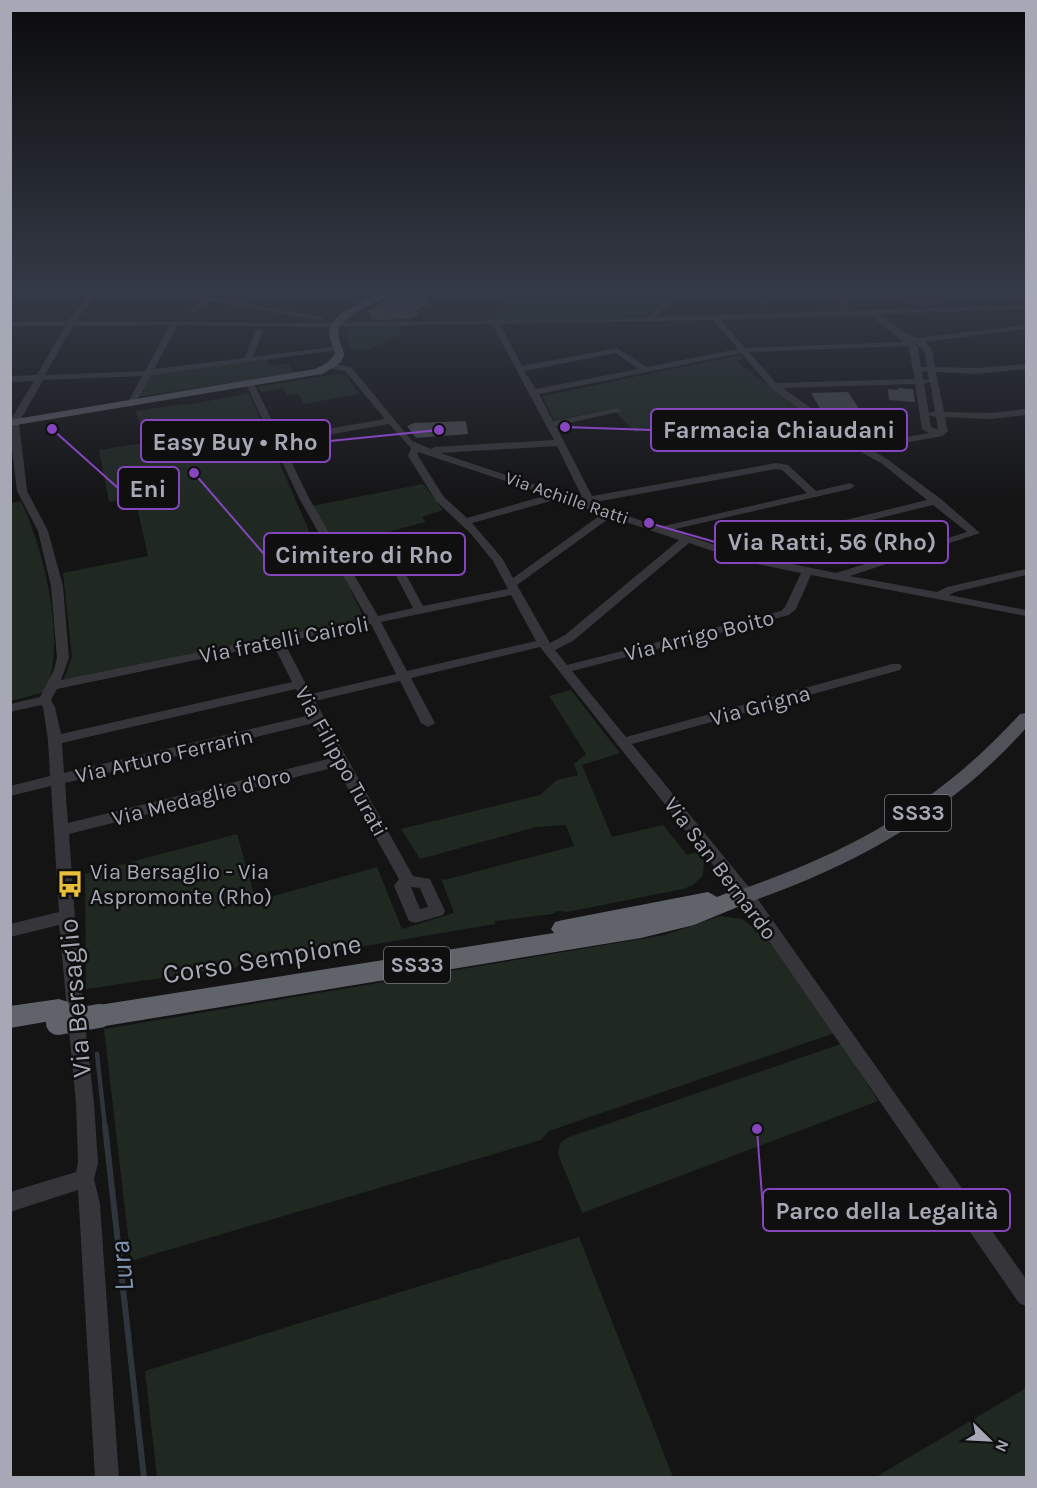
<svg xmlns="http://www.w3.org/2000/svg" width="1037" height="1488" font-family="Karla,sans-serif">
  <style>
    .green { fill: #202822 }
    .lines { fill: none; stroke-linecap: round; stroke-linejoin: round }
    .stream-far1 { stroke: #2e353d; stroke-width: 4.5 }
    .stream { stroke: #2e353d; stroke-width: 6 }
    .building { fill: #434448 }
    .minor { fill: #35353a; fill-rule: evenodd }
    .major { fill: #515259; fill-rule: evenodd }
    .highway { fill: #61636b; fill-rule: evenodd }
    .highway-bridge { stroke: #61636b; stroke-width: 24 }
    .labels { text-anchor: middle; stroke-width: 5; stroke-linejoin: round; paint-order: stroke }
    .far-street-label { font-size: 18px; fill: #a6a9b5; stroke: #0f0f10 }
    .shield { fill: #0f0f10; stroke: #797b84; stroke-width: 1.5 }
    .shield-label { font-size: 21px; font-weight: bold; fill: #a6a9b5 }
    .street-label { font-size: 22px; fill: #a6a9b5; stroke: #0f0f10 }
    .poi-label { font-size: 22px; fill: #a6a9b5; stroke: #0f0f10; text-anchor: start }
    .near-street-label { font-size: 27px; fill: #a6a9b5; stroke: #0f0f10 }
    .near-water-label { font-size: 28px; font-style: italic; fill: #7e94af; stroke: #0f0f10 }
    .leader { fill: none; stroke: #8445bd; stroke-width: 2 }
    .callout-dot { fill: #8445bd; stroke: #0f0f10; stroke-width: 2 }
    .callout { fill: #0f0f10; stroke: #8445bd; stroke-width: 2 }
    .callout-label { font-size: 24px; text-anchor: middle; font-weight: bold; fill: #a6a9b5 }
  </style>
  <rect width="100%" height="100%" fill="#141415"/>
  <path class="green" d="M526,293H672L644,317L486,321Z
    M401,326L400,335L368,350H350L344,329Z
    M740,355L744,359L736,361L822,426L724,446L695,420L635,432L613,409L554,420L542,396Z
    M267,360L269,365L289,364L294,373L138,397L150,374Z
    M337,374L346,375L359,394L304,404L299,394L287,395L283,388L261,392L258,387Z
    M249,393L313,540L323,538L334,556L364,618L63,681L72,657L63,573L148,556L135,498L109,502L99,450L145,443L136,411L184,404L188,405Z
    M423,484L443,510L422,517L426,522L338,545L312,506Z
    M21,501C43,547 68,645 45,692L11,701L10,503Z
    M571,690L620,753L582,765L612,837L663,825L687,855L698,852L704,861L703,875L693,885L683,889L567,912L558,911L552,914L495,921V924L258,964L86,989L85,874L237,834L256,901L377,867L402,929L454,913L441,878L444,880L574,846L566,825L536,827L420,859L401,829L540,795L557,780L578,775L574,764L586,754L549,696Z
    M720,916L742,919L771,941L835,1033L549,1131L541,1140L131,1261L104,1029L665,935Z
    M841,1044L878,1101L582,1213L558,1154L560,1143L569,1137Z
    M579,1237L673,1477H157L145,1371Z
    M1026,1388V1477H876Z"/>
  <g class="lines">
    <path class="stream-far1" d="M97,1054L105,1127"/>
    <path class="stream" d="M105,1126L144,1478"/>
  </g>
  <path class="building" d="M402,293L433,300L416,311L419,314L410,319L373,320L369,315L373,313L366,312Z
    M897,388L913,389L915,402L889,400L888,389L898,390Z
    M848,392L862,413L824,415L811,393Z
    M466,421L468,434L416,438L407,426L414,423Z"/>
  <g class="lines">
    <path class="minor" d="M89,293H97L76,321L315,323L647,318L675,293H683L656,317L841,311L838,293H846L848,311L1026,305V309L880,314L902,331L917,338L1026,325V329L925,342L932,349L935,367L976,368L1026,364V369L976,374L936,372L944,412L990,413L1026,409V415L990,419L945,417L948,431L943,436L870,449L887,459L941,499L980,533L850,576L937,592L947,587L1026,569V575L955,592L949,595L1026,610V616L811,575L796,609L789,615L572,671L626,737L892,664H900L902,667L900,670L632,744L752,891L1026,1279V1306L1019,1303L740,899L540,647L411,678L435,723L428,727L421,723L400,681L315,701L413,876L430,879L445,911L443,915L415,923L409,921L394,886L399,879L336,767L69,834L78,962L94,1103L98,1163L94,1179L100,1204L119,1478H95L78,1190L10,1212V1192L76,1172L78,1163L76,1103L59,925L10,937V924L59,912L51,786L10,796V786L50,776L48,740L43,707L41,705L10,712V704L40,697L54,670L57,658L51,586L38,531L17,491L10,433V421L34,381L10,382V376L37,375L65,326H10V322L68,321ZM871,315L903,342L745,348L721,320ZM713,320L738,349L647,367L617,348L522,366L500,324ZM492,324L554,440L435,447L431,449L412,441L351,367L330,363L327,364V368L345,371L385,419L280,437L254,384L250,381L246,384L299,498L367,618L61,680L69,658L63,586L48,531L27,491L19,423L43,380L142,376L127,404L131,407L135,404L151,375L339,350L343,348L339,346L253,357L263,331L259,329L255,331L245,358L154,369L178,325L315,327ZM170,325L145,371L45,375L73,326ZM914,343L924,350L927,367H921L918,348ZM908,346L915,379L776,383L749,352ZM616,353L638,369L536,389L524,371ZM741,353L771,388L848,445L881,463L927,500L727,549L671,530L850,489L855,486L850,483L816,491L788,465L776,463L592,496L556,426L622,411L618,408L553,421L539,394ZM922,371L928,372L929,380L923,379ZM930,382L935,411L929,413L924,384ZM915,384L922,429L929,433L862,445L783,388ZM929,415L936,417L938,430L931,427ZM389,424L411,448L408,456L436,501L471,534L493,561L508,589L423,606L389,543L384,540L379,543L413,608L378,616L309,498L282,443ZM557,446L582,497L581,500L440,453ZM418,452L548,495L467,518L444,497L418,456ZM776,469L782,470L807,493L660,527L590,503ZM558,499L602,514L513,578L502,558L472,523ZM933,505L967,532L836,573L739,553ZM611,517L679,540L565,635L550,643L517,585ZM689,543L742,561L801,573L785,607L781,611L567,665L555,650L573,641ZM511,595L536,641L407,671L381,622ZM371,624L396,674L311,694L284,642ZM273,644L292,682L61,734L55,707L51,700L57,689ZM296,689L310,715L64,773L62,743ZM314,723L332,758L68,823L65,783ZM411,887L420,888L428,907L420,909Z
      M171,293H189L324,318L320,320L211,301L194,312H191V308L203,300Z
      M345,293H368L386,297L382,299Z
      M751,293H764L765,294L761,296Z
      M862,293H879L928,302L963,293H976L925,307Z"/>
    <path class="major" d="M382,293H394L357,312L340,325C331,350 364,353 322,374L10,426V420L315,369L327,363L335,354C334,346 328,338 329,331C331,312 368,300 382,293Z
      M1026,713V728C946,818 846,870 732,908L725,905L722,900L725,895C846,854 933,809 1020,714Z"/>
    <path class="highway" d="M732,891L740,894L743,900L740,906L694,925L641,938L99,1027L90,1024L87,1016L90,1008L99,1005L554,933L551,929L555,922L563,920L708,892L717,897Z
      M59,999L68,1002L71,1010L68,1018L10,1028V1006Z"/>
    <path class="highway-bridge" d="M58,1023L99,1016"/>
  </g>
  <linearGradient id="sky" x2="0" y2="1"><stop stop-color="#0b0b0c"/><stop offset="0.58" stop-color="#343a46"/><stop offset="1" stop-color="#343a46" stop-opacity="0"/></linearGradient>
  <rect width="1037" height="501" fill="url(#sky)"/>
  <defs>
    <symbol id="bus-bare" viewBox="-9 -9 18 18"><path d="M-5-6H5V4H4V6H2V4H-2V6H-4V4H-5ZM-3.5-4V0h7V-4ZM-3.5 1.2v1.5H-2V1.2ZM2 1.2v1.5H3.5V1.2Z" fill="#e9be38" stroke="#0f0f10" stroke-width="2.5" paint-order="stroke"/></symbol>
  </defs>
  <g fill-rule="evenodd">
    <use href="#bus-bare" x="51" y="865" width="38" height="38"/>
  </g>
  <g class="labels">
    <g class="far-street-label">
      <text transform="translate(567 498) rotate(19)" y="6">Via Achille Ratti</text>
    </g>
    <g class="shield">
      <rect x="885" y="795" width="66" height="36" rx="4.5"/>
      <rect x="384" y="947" width="66" height="36" rx="4.5"/>
    </g>
    <g class="shield-label">
      <text x="918" y="820">SS33</text>
      <text x="417" y="972">SS33</text>
    </g>
    <g class="street-label">
      <text transform="translate(699 635) rotate(-14)" y="8">Via Arrigo Boito</text>
      <text transform="translate(284 639) rotate(-11)" y="8">Via fratelli Cairoli</text>
      <text transform="translate(760 705) rotate(-15)" y="8">Via Grigna</text>
      <text transform="translate(164 755) rotate(-13)" y="8">Via Arturo Ferrarin</text>
      <text transform="translate(342 761) rotate(61)" y="8">Via Filippo Turati</text>
      <text transform="translate(201 796) rotate(-14)" y="8">Via Medaglie d'Oro</text>
      <text transform="translate(721 868) rotate(53)" y="8">Via San Bernardo</text>
    </g>
    <g class="poi-label">
      <text x="90" y="879">Via Bersaglio - Via<tspan x="90" dy="25">Aspromonte (Rho)</tspan></text>
    </g>
    <g class="near-street-label">
      <text transform="translate(262 959) rotate(-9)" y="9">Corso Sempione</text>
      <text transform="translate(75 998) rotate(-95)" y="9">Via Bersaglio</text>
    </g>
    <g class="near-water-label">
      <text transform="translate(121 1266) rotate(-96)" y="10">Lura</text>
    </g>
  </g>
  <path class="leader" d="M565 427L651 430M439 430L330 441M52 429L118 488M649 523L715 542M194 473L264 554M757 1129L763 1210"/>
  <g class="callout-dot">
    <circle cx="565" cy="427" r="6"/>
    <circle cx="439" cy="430" r="6"/>
    <circle cx="52" cy="429" r="6"/>
    <circle cx="649" cy="523" r="6"/>
    <circle cx="194" cy="473" r="6"/>
    <circle cx="757" cy="1129" r="6"/>
  </g>
  <g class="callout">
    <rect x="651" y="409" width="256" height="42" rx="6"/>
    <rect x="141" y="420" width="189" height="42" rx="6"/>
    <rect x="118" y="467" width="61" height="42" rx="6"/>
    <rect x="715" y="521" width="233" height="42" rx="6"/>
    <rect x="264" y="533" width="201" height="42" rx="6"/>
    <rect x="763" y="1189" width="247" height="42" rx="6"/>
  </g>
  <g class="callout-label">
    <text x="779" y="438">Farmacia Chiaudani</text>
    <text x="235" y="450">Easy Buy • Rho</text>
    <text x="148" y="497">Eni</text>
    <text x="832" y="550">Via Ratti, 56 (Rho)</text>
    <text x="364" y="563">Cimitero di Rho</text>
    <text x="887" y="1219">Parco della Legalità</text>
  </g>
  <rect width="1037" height="1488" fill="none" stroke="#a6a9b5" stroke-width="24"/>
  <g transform="translate(989 1440) rotate(114)" stroke="#0f0f10" stroke-width="4.5" paint-order="stroke">
  <path d="M0-4.5L10 22L0 15L-10 22Z" fill="#a6a9b5"/>
  <text y="-9" font-size="16" font-weight="bold" text-anchor="middle" fill="#a6a9b5">N</text>
  </g>
</svg>
